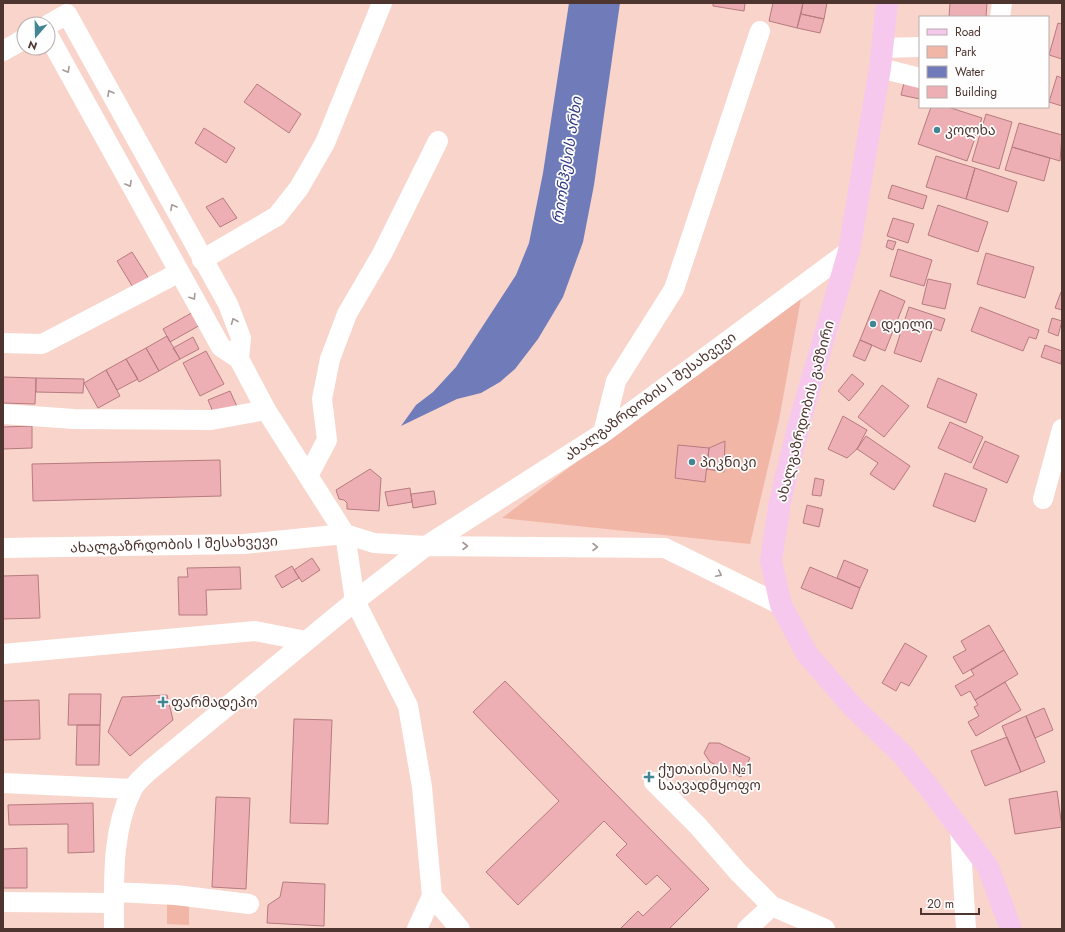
<svg xmlns="http://www.w3.org/2000/svg" width="1065" height="932" font-family="Jost,'Noto Sans Georgian',sans-serif">
  <style>
    .green { fill: #f2b6a7 }
    .water { fill: #6f7cb9 }
    .building { fill: #edafb3; stroke: #b67b80 }
    .lines { fill: none; stroke-linecap: round; stroke-linejoin: round }
    .minor { stroke: #fff; stroke-width: 20 }
    .major { stroke: #f7c8ed; stroke-width: 22 }
    .oneway { stroke: #a69a97 }
    .poi-dot { fill: #428695; stroke: #fefefe; stroke-width: 1.5 }
    .labels { text-anchor: middle; stroke-width: 3.5; stroke-linejoin: round; paint-order: stroke }
    .poi-label { font-size: 14px; fill: #4e352f; stroke: #fefefe; text-anchor: start }
    .street-label { font-size: 14px; fill: #4e352f; stroke: #fefefe }
    .water-label { font-size: 15px; font-style: italic; fill: #313984; stroke: #fefefe }
  </style>
  <rect width="100%" height="100%" fill="#f9d4ca"/>
  <path class="green" d="M802,293L779,420L750,544L502,518Z
    M167,902L189,903V925L167,924Z"/>
  <path class="water" d="M569,3H620L594,185L583,242L563,297L538,339L515,369L500,382L481,393L457,399L401,426L416,405L433,392L456,367L516,275L529,243L543,173Z"/>
  <path class="building" d="M713,3H745L744,11L713,6Z
    M773,3H803L797,28L769,21Z
    M803,3H827L824,19L801,14Z
    M950,3H987L986,17H949Z
    M801,14L824,19L820,33L797,28Z
    M1058,23L1062,24V59L1049,55Z
    M1057,76L1062,78V106L1049,102Z
    M905,79L920,82V99L901,95Z
    M257,84L301,114L289,133L244,102Z
    M931,107H948L982,118L967,161L918,144Z
    M986,114L1012,122L999,169L972,161Z
    M1019,123L1062,135L1060,161L1012,147Z
    M204,128L235,148L226,163L195,143Z
    M1012,147L1050,158L1044,181L1005,170Z
    M936,156L975,168L966,199L926,187Z
    M975,168L1017,182L1008,212L966,199Z
    M892,185L927,196L923,209L888,198Z
    M223,198L237,218L220,227L206,207Z
    M938,205L988,222L978,252L928,235Z
    M893,218L914,224L908,243L887,236Z
    M888,240L896,242L893,250L886,247Z
    M898,249L932,260L924,286L890,276Z
    M132,252L149,279L134,289L117,261Z
    M986,253L1034,267L1025,298L977,284Z
    M928,279L951,284L945,309L922,304Z
    M880,290L905,301L885,351L860,340Z
    M1061,292H1062V310L1055,308Z
    M909,307L945,319L941,331L933,328L921,362L894,353Z
    M980,307L1039,330L1036,339L1029,337L1023,351L971,331Z
    M195,311L202,324L170,342L163,329Z
    M1052,318L1062,321L1058,336L1048,332Z
    M167,336L180,359L159,371L146,348Z
    M193,337L199,349L180,359L173,348Z
    M860,340L872,345L865,361L853,356Z
    M1045,345L1062,351L1061,364L1041,357Z
    M146,348L159,371L139,382L126,359Z
    M206,351L224,384L200,396L183,363Z
    M126,359L138,379L117,390L106,370Z
    M106,370L120,396L98,408L84,383Z
    M852,374L864,384L849,401L838,391Z
    M3,377L36,378L35,404L3,403Z
    M36,378L84,379L83,393L36,392Z
    M938,378L977,394L966,423L927,407Z
    M882,385L909,406L884,437L858,417Z
    M230,391L239,411L215,417L208,400Z
    M843,416L867,430L857,449L847,458L828,449Z
    M950,422L983,437L971,463L938,448Z
    M32,426V448L3,449V427Z
    M866,436L910,466L894,490L870,474L878,463L857,449Z
    M725,441L724,472L707,469L709,448Z
    M985,441L1019,456L1007,483L973,468Z
    M678,445L709,448L705,482L675,478Z
    M220,460L221,496L33,501L32,464Z
    M370,469L381,478L379,511L347,509V503L344,500L339,499L336,490Z
    M945,473L987,489L975,522L933,506Z
    M815,478L824,480L821,496L812,495Z
    M410,488L412,502L388,506L385,492Z
    M434,491L436,504L413,508L411,494Z
    M807,505L823,509L819,527L803,523Z
    M312,558L320,570L302,582L294,570Z
    M844,560L868,570L860,588L837,578Z
    M292,566L299,578L282,588L275,576Z
    M240,567L241,589L206,590L207,615H179L178,577H188L187,568Z
    M810,567L860,588L852,609L801,588Z
    M38,575L40,618L3,619V576Z
    M989,625L1004,650L963,674L953,657L966,650L961,641Z
    M905,643L927,656L909,686L901,682L896,691L882,683Z
    M1004,650L1018,674L975,700L970,691L961,696L955,686L974,675L971,670Z
    M505,681L709,889L669,929H620L638,911L643,916L671,889L657,875L646,885L616,855L627,844L604,821L518,905L486,872L559,801L473,712Z
    M1005,682L1021,710L976,736L968,722L979,716L974,707L978,705L975,700Z
    M69,694H101L100,725H68Z
    M167,695L173,720L130,756L108,732L122,697Z
    M39,700L40,739L3,740V701Z
    M1044,708L1053,730L1035,738L1026,716Z
    M1026,716L1045,762L1021,772L1002,726Z
    M294,719L332,720L328,824L290,823Z
    M77,725H100L99,765H76Z
    M1007,737L1021,772L985,786L971,751Z
    M709,743H719L750,758L741,777L710,762L704,753Z
    M1057,791L1062,827L1015,834L1009,799Z
    M216,797L250,798L246,889L212,887Z
    M93,803L94,852L68,853V824L9,825L8,805Z
    M27,848V888H3V849Z
    M283,882L325,884L324,926L267,923L268,905L280,897Z"/>
  <g class="lines">
    <path class="minor" d="M1000,17L1002,3
      M48,25L67,14L228,304L241,338L239,359
      M48,35L221,347L239,359L266,410L345,534L374,543L426,546L665,548L781,605
      M882,48L920,47
      M3,51L24,39
      M880,68L920,78
      M202,260L277,216L299,188L325,143L382,3
      M3,343L42,344L178,273
      M3,414L74,419L211,420L266,410
      M603,433L616,381L674,289L760,31
      M308,476L327,440L322,399L330,359L347,314L382,254L438,141
      M1043,499L1062,429
      M3,548L244,544L345,534L355,601L408,706L422,787L432,896L460,929
      M3,654L255,631L306,641
      M654,782L698,826L738,872L772,906L825,929
      M3,783L132,789
      M960,831L966,929
      M115,892L176,895L249,904
      M3,902L114,903
      M114,929C114,884 111,832 132,790C135,783 144,776 150,770L355,601L426,546L603,433L849,251
      M417,929L432,896
      M747,929L772,906"/>
    <path class="major" d="M887,3L880,68L849,251L801,417L780,501L771,561L781,605L807,654L852,706L902,754L927,785L988,867L1011,929"/>
  </g>
  <defs><path id="oneway-chevron" d="M-2-3.5L2.5 0L-2 3.5" fill="none" stroke-width="1.6" stroke-linecap="round" stroke-linejoin="round"/></defs>
  <g class="oneway">
    <use href="#oneway-chevron" transform="translate(67 70) rotate(61)"/>
    <use href="#oneway-chevron" transform="translate(110 93) rotate(-119)"/>
    <use href="#oneway-chevron" transform="translate(129 184) rotate(61)"/>
    <use href="#oneway-chevron" transform="translate(173 207) rotate(-119)"/>
    <use href="#oneway-chevron" transform="translate(193 297) rotate(58)"/>
    <use href="#oneway-chevron" transform="translate(234 321) rotate(-112)"/>
    <use href="#oneway-chevron" transform="translate(465 546)"/>
    <use href="#oneway-chevron" transform="translate(595 547)"/>
    <use href="#oneway-chevron" transform="translate(719 574) rotate(26)"/>
  </g>
  <g class="poi-dot">
    <circle cx="937" cy="130" r="4"/>
    <circle cx="873" cy="324" r="4"/>
    <circle cx="692" cy="462" r="4"/>
    <path d="M161 696h4v4h4v4h-4v4h-4v-4h-4v-4h4z"/>
    <path d="M647 771h4v4h4v4h-4v4h-4v-4h-4v-4h4z"/>
  </g>
  <g class="labels">
    <g class="poi-label">
      <text x="945" y="135">კოლხა</text>
      <text x="881" y="329">დეილი</text>
      <text x="700" y="467">პიკნიკი</text>
      <text x="171" y="707">ფარმადეპო</text>
      <text x="658" y="774">ქუთაისის №1<tspan x="658" dy="16">საავადმყოფო</tspan></text>
    </g>
    <g class="street-label">
      <text transform="translate(650 396) rotate(-36)" y="5">ახალგაზრდობის I შესახვევი</text>
      <text transform="translate(805 411) rotate(-75)" y="5">ახალგაზრდობის გამზირი</text>
      <text transform="translate(174 544) rotate(-2)" y="5">ახალგაზრდობის I შესახვევი</text>
    </g>
    <g class="water-label">
      <text transform="translate(567 160) rotate(-81)" y="5">რიონჰესის არხი</text>
    </g>
  </g>
  <rect width="1065" height="932" fill="none" stroke="#4e352f" stroke-width="8"/>
  <rect x="919" y="16" width="130" height="92" fill="#fefefe" stroke="#b8aeab"/>
  <rect x="927" y="29" width="20" height="6" fill="#f7c8ed" stroke="#b8aeab"/>
  <text x="955" y="36" font-size="12" fill="#4e352f">Road</text>
  <rect x="927" y="46" width="20" height="12" fill="#f2b6a7" stroke="#b8aeab"/>
  <text x="955" y="56" font-size="12" fill="#4e352f">Park</text>
  <rect x="927" y="66" width="20" height="12" fill="#6f7cb9" stroke="#b8aeab"/>
  <text x="955" y="76" font-size="12" fill="#4e352f">Water</text>
  <rect x="927" y="86" width="20" height="12" fill="#edafb3" stroke="#b8aeab"/>
  <text x="955" y="96" font-size="12" fill="#4e352f">Building</text>
  <g transform="translate(36 36) rotate(200)"><circle r="19" fill="#fefefe" stroke="#b8aeab"/>
  <path d="M0-3L7 15L0 10L-7 15Z" fill="#428695"/>
  <text y="-6" font-size="11" font-weight="bold" text-anchor="middle" fill="#4e352f">N</text>
  </g>
  <path d="M921 908v6h58v-6" fill="none" stroke="#4e352f" stroke-width="2"/>
  <text x="927" y="908" font-size="12" fill="#4e352f" stroke="#fefefe" stroke-width="3" paint-order="stroke">20 m</text>
</svg>
